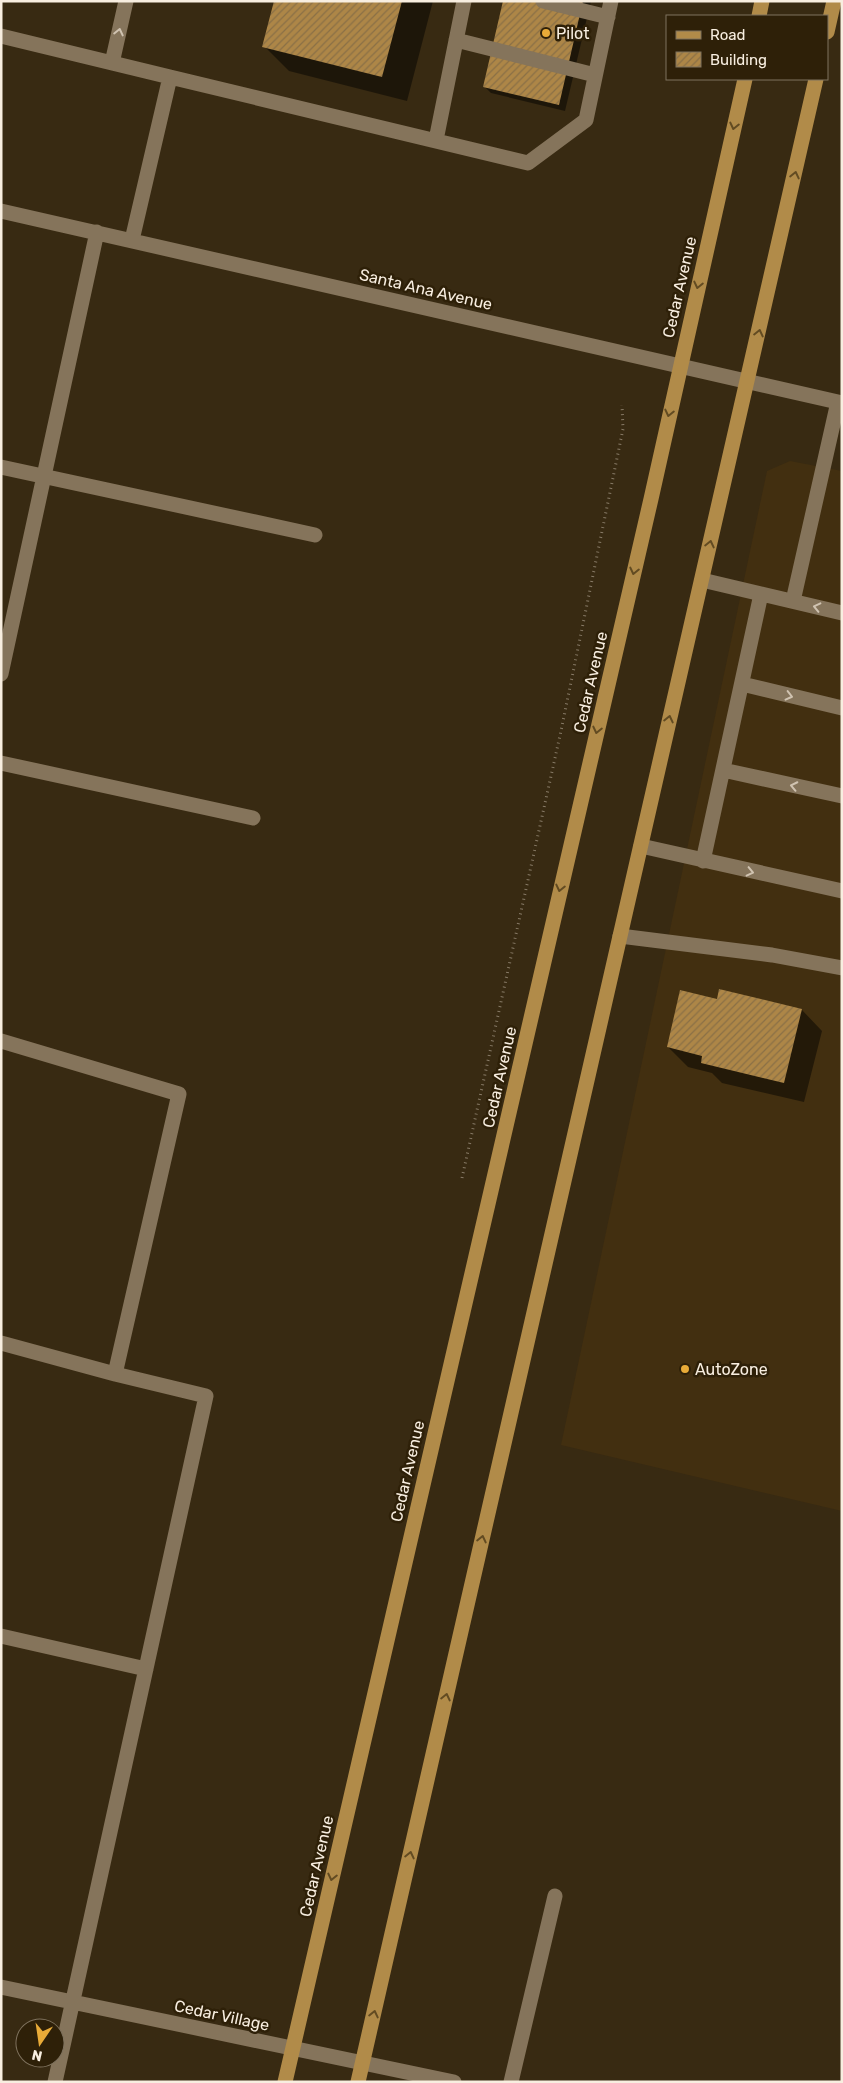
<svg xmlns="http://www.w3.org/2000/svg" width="843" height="2083" font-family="Rubik,sans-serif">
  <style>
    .built { fill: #422f10 }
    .shadow { fill: #0007 }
    .building { fill: url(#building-hatch) }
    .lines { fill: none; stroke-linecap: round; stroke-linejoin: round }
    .path { stroke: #877a66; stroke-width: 3; stroke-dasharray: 1 4; stroke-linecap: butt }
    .minor { stroke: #85745b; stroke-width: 15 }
    .major { stroke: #b18b49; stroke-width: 15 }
    .oneway { stroke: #d0c3b1 }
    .oneway2 { stroke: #624b22 }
    .poi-dot { fill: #e9ab38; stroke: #2e2008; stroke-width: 2 }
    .labels { text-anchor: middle; stroke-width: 5; stroke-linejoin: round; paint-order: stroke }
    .poi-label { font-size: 16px; fill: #f8eee0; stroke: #2e2008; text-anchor: start }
    .street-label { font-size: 16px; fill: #f8eee0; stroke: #2e2008 }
  </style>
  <defs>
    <pattern id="building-hatch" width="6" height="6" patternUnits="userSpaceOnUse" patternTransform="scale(1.25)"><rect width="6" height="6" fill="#ad8647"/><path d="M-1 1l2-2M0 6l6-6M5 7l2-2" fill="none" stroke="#8a7046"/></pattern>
  </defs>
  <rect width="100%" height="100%" fill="#382a12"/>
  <path class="built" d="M790,461L842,471V1511L561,1445L767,471Z"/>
  <path class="shadow" d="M275,1H433L407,101L289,71L264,46Z
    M505,1H591L565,111L491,93L484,86Z
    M720,990L802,1010L822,1031L804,1102L722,1083L712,1073L688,1067L668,1047L718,1000Z"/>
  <path class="building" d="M274,1H402L382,77L262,47Z
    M503,1H583L559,105L483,87Z
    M719,989L802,1009L784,1083L701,1063L702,1056L667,1047L680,990L717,999Z"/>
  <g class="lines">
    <path class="path" d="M462,1178L561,731L623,429L622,405"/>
    <path class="minor" d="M543,1L608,17
      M1,36L170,77
      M456,40L595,75
      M112,63L126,1
      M436,140L464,1
      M1,211L842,403
      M132,240L170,77L528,163L586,120L611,1
      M1,467L315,535
      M702,580L842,613
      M793,601L838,402
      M1,674L97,232
      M742,684L842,708
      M1,763L253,818
      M723,770L842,796
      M641,846L842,891
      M703,861L761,594
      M620,936L772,955L842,968
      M1,1041L179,1094L115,1374L206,1396L55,2082
      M1,1343L115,1374
      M1,1636L146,1669
      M1,1987L454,2082
      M511,2082L555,1896"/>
    <path class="major" d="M759,16L762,1
      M827,32L834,1
      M285,2082L651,499L745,79
      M358,2082L816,79"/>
  </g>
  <defs><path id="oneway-chevron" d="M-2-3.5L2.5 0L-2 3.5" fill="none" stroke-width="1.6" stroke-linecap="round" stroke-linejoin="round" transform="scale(1.25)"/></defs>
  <g class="oneway">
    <use href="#oneway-chevron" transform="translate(119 32) rotate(-77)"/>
    <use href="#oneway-chevron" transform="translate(817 607) rotate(-167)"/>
    <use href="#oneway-chevron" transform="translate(789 696) rotate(14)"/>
    <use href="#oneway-chevron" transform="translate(794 786) rotate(-168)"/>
    <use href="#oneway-chevron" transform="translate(750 872) rotate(13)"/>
  </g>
  <g class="oneway2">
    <use href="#oneway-chevron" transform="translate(734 126) rotate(103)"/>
    <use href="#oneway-chevron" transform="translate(795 175) rotate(-77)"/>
    <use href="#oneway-chevron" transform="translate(698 285) rotate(103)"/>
    <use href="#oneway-chevron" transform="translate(759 333) rotate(-77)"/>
    <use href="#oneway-chevron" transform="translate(669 413) rotate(103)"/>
    <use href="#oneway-chevron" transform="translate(710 544) rotate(-77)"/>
    <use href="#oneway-chevron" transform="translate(634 571) rotate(103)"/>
    <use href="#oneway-chevron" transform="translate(669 719) rotate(-77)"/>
    <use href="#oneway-chevron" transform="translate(597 730) rotate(103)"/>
    <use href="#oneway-chevron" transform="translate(560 888) rotate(103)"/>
    <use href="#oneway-chevron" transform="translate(482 1539) rotate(-77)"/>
    <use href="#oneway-chevron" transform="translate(446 1697) rotate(-77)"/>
    <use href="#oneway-chevron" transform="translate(410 1855) rotate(-77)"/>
    <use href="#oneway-chevron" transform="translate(332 1877) rotate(103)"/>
    <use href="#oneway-chevron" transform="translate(374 2014) rotate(-77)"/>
  </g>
  <g class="poi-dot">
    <circle cx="546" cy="33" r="5"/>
    <circle cx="685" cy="1369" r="5"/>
  </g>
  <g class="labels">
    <g class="poi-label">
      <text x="556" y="39">Pilot</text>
      <text x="695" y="1375">AutoZone</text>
    </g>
    <g class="street-label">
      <text transform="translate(679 287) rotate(-77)" y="6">Cedar Avenue</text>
      <text transform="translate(426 289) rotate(13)" y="6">Santa Ana Avenue</text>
      <text transform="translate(590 682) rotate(-77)" y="6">Cedar Avenue</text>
      <text transform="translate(499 1077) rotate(-77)" y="6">Cedar Avenue</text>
      <text transform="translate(407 1471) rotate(-77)" y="6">Cedar Avenue</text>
      <text transform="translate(316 1866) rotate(-77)" y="6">Cedar Avenue</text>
      <text transform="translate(222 2015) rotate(12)" y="6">Cedar Village</text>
    </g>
  </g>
  <rect width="843" height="2083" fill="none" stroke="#f8eee0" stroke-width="5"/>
  <rect x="666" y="15" width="162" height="65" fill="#2e2008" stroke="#7f725e"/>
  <rect x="676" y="31" width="25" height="8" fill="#b18b49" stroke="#7f725e"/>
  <text x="710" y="40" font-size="15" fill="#f8eee0">Road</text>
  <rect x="676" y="52" width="25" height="15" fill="url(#building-hatch)" stroke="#7f725e"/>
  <text x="710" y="65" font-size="15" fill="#f8eee0">Building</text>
  <g transform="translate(40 2043) rotate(193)"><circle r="24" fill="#2e2008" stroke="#7f725e"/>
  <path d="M0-4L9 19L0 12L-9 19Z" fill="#e9ab38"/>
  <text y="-8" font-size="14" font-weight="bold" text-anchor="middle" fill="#f8eee0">N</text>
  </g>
</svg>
